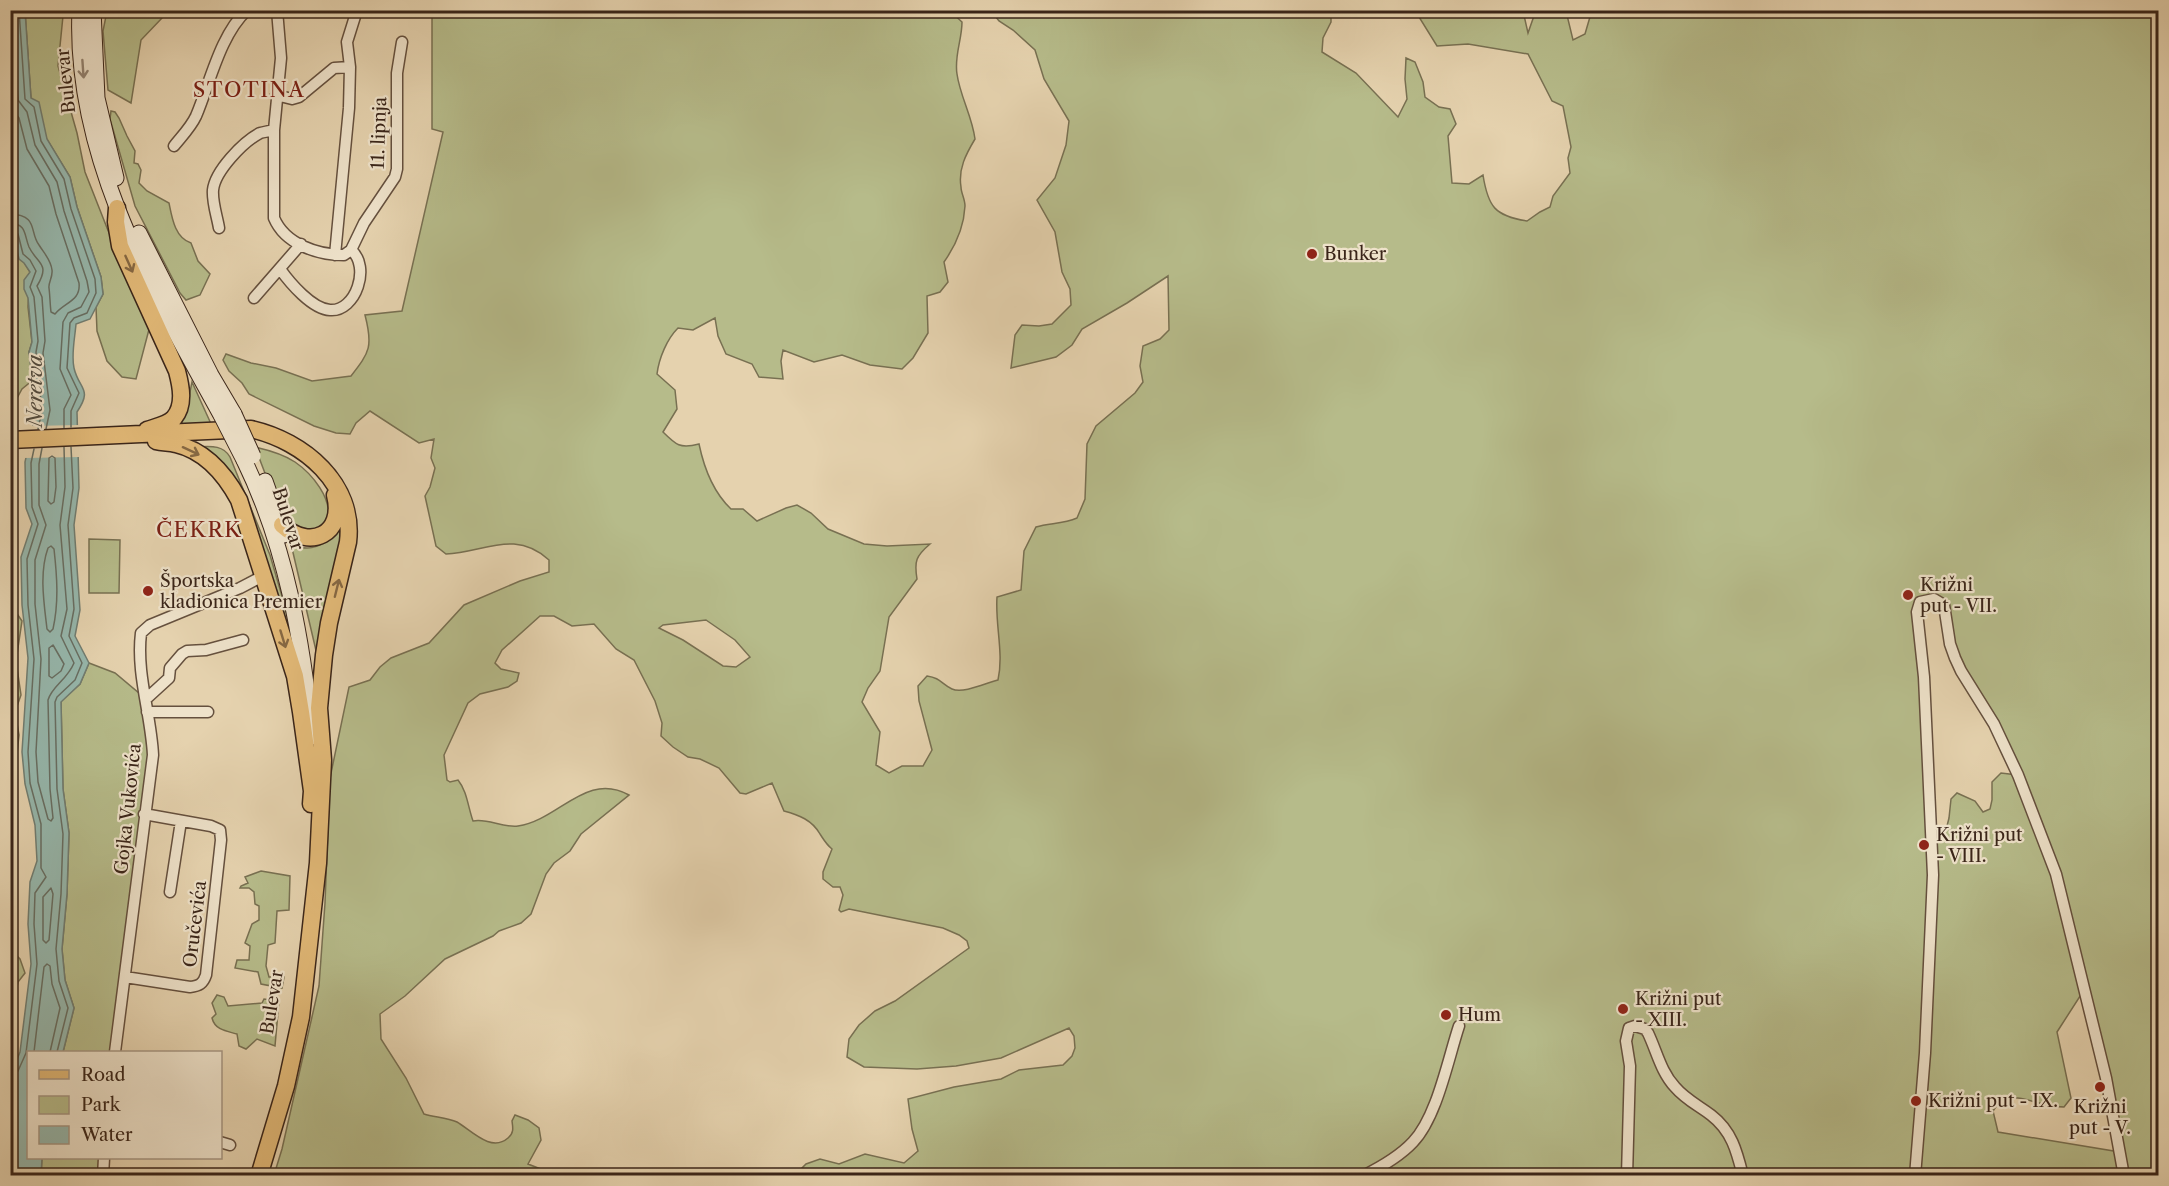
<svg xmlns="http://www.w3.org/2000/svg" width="2169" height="1186" font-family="'Libre Caslon Text',serif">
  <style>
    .green { fill: #b6bb8a; stroke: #787052; stroke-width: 1.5; fill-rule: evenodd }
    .water { fill: #96b7ac; stroke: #717d71; stroke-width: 1.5 }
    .pier { fill: #e5d2ae }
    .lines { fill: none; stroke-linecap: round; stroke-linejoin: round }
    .shore { stroke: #686e62; stroke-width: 1.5 }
    .minor-casing { stroke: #65503e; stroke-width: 13 }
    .secondary-casing { stroke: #3a2519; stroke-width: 17 }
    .primary-casing { stroke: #3a2519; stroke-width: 19 }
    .minor { stroke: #eee2ca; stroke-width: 10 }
    .secondary { stroke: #eee2ca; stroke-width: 15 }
    .primary { stroke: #e2b977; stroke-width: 16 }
    .secondary-bridge-casing { stroke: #3a2519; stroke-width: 17; stroke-linecap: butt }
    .secondary-bridge { stroke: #eee2ca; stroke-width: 15 }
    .oneway { stroke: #948472 }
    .oneway2 { stroke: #866843 }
    .poi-dot { fill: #8f2418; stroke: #eee2ca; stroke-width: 2 }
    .labels { text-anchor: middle; stroke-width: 4.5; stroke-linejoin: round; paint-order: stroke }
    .street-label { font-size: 18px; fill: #3a2519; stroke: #eee2ca }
    .poi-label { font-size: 18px; fill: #3a2519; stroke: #eee2ca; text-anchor: start }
    .water-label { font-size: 20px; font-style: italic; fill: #514a3e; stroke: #eee2ca }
    .quarter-label { font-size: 21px; letter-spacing: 1.5px; fill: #7a1f14; stroke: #eee2ca }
  </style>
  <rect width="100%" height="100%" fill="#e5d2ae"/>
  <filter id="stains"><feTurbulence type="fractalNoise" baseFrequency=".00333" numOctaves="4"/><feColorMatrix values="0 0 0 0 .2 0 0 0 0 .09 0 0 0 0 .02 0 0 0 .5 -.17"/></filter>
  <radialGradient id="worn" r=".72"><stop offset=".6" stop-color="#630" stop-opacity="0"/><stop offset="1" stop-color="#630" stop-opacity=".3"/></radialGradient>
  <path class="green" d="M1592,10L2158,11V1175H795L806,1164L820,1159L839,1164L865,1154L904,1163L918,1151L912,1129L908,1099L954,1087L1001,1079L1019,1070L1063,1065L1072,1056L1075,1048L1074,1036L1069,1028L1001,1058L956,1066L917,1069L864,1067L847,1057L849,1039L859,1025L875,1011L895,1001L969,948L967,941L959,935L943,928L849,909L841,912L839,910L843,895L840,887H833L823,879V872L832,849C826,844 824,840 820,834C812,820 799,815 784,811L772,783L746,794L740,793L719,768L700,759L688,757L673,747L661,736L662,723L655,701L634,660L616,649L594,624L572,626L554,616H540L502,650L495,663L501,669L519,673L517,681L508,687L480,694L468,703L444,755L447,780L450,782L458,780C467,791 468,807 473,821C488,818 502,828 518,826C559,820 586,771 629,795L581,834L570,851L554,863L546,874L531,914L521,923L499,931L493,936L445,959L405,996L380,1014L381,1039L406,1078L424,1114C434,1117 447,1118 457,1122C471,1130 491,1153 508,1138C514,1133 513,1128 512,1121L515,1115L528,1120L539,1128L541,1140L528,1164L556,1175H274L282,1149L319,986L325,903L330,778L349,687L370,680L380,667L391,658L429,643L464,605L520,581L549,572V560C515,529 485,552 446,554L436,546L425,496L430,487L435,468L431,458L434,439L419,443L370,411L356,423L350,434L336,433L314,426L249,394L242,383L229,371L223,360L226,354L251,363L276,368L312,381L351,376C370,352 373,346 365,315L402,311L443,132L432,129V11H950L962,22C962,40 954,56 957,74C960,96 972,116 975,139C966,154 958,169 961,187C961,193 965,199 965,206C964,227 956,245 944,262L948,282L940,292L927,296L928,333L913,358L902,369L870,365L842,355L814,362L783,350L781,361L783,379L759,377L752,364L726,354L718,336L715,318L693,330L678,328C667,339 659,358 657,374L675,390L677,409L663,432C676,445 680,449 699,444C704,468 713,492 731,509H743L757,521L786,508L797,505L811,513L828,529L864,544L887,546L930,544C916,556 914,561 917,579L889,617L880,671L868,688L862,702L880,732L876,765L889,773L902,766H923L932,750L919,701L918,686L927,676C941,678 941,684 952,689C963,694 986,683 998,680C1004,653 995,625 997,597L1021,590L1024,551L1036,527C1050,523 1063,524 1077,518L1085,499L1087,444L1096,426L1135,393L1143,382L1140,366L1143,346L1160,339L1169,330L1168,276L1127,303L1082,329L1072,345L1056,357L1011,368L1015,335L1022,325L1039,326L1052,324L1071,305L1070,289L1062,272L1055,232L1037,200L1055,178L1066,145L1069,121L1044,79L1035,50L1013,30L999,21L991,11H1331V22L1323,38L1322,52L1356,73L1398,117L1407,99L1405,79L1406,58L1415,62L1423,82L1425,97L1439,107L1450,109L1456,124L1448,136L1452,183L1469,184L1483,175C1488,207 1495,216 1527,221L1540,212L1550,207L1553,196L1570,173L1568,158L1571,147L1563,106L1552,101L1528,54L1468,44L1437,46L1419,17L1418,11H1523L1528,33L1535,13L1543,11H1566L1573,40L1585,34ZM1920,602L1944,605L1961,671L2018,775L2001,773L1992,782V800L1990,809L1983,812L1975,801L1957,793L1951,799L1949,818L1947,826L1932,832ZM706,620L735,640L750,657L736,667L723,666L683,640L659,628L663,625ZM2084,990L2120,1152L1998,1132L1993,1111L2002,1098C2027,1095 2039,1107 2064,1107L2071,1098L2057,1032Z
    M25,11H60L63,16L58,66L77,133L85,172L109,233L152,318L136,379L122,377L107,361L97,331L96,307L103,294L101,277L77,207L70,177L46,138L31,98Z
    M107,11H161L162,18L141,40L131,103L108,90L103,31Z
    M111,111L115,112L119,118L127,136L135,151L134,163L138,164L141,170L139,183L147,191L169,203C172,218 175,238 191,243L198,261L210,274L200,295L186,300L180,293L135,206L110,119Z
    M11,232L13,233L15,247L30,272L28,307L32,342L29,352L33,380L22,389L16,400L11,403Z
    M192,382L212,426L177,428L186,412Z
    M192,447C207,447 222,443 230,457L270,555L286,610L298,673L241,500Z
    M255,447C268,450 283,454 295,462C311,473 334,499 327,521C326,525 322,529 319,532L284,523Z
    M340,522V548L318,659L291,544C314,555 329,543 340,522Z
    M89,539L120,540L119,593H89Z
    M11,605L22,621L16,661L21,695L15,712L19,735L17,754L14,763L11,765Z
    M89,663L115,673L146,699L152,731L116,1052H63L74,1008L65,980L62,949L67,894L69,833L63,789L61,701L80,684Z
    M261,871L290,876L289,910L277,911L275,943L268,945L266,966L269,977H284L282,988L261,984L258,972L235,968L237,960H249L250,946L245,943L252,924L259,920V906L255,904L254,892L249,888H240L241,886L248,883L245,877Z
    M14,953L20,959L25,973L18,982L11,1016V954Z
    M217,995L224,997L228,1006L262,1003L264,999L279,1001L275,1046L257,1039L246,1049L239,1046L237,1034C226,1031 215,1030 212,1018L216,1014L212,1003Z
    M42,1158H104L103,1175L41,1176Z"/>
  <path class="water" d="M11,11H25L31,98L39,102L47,139L70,177L77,207L101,277L103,294L90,319L76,324C75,337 71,355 74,368C79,390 93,388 77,412L79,488L74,525L80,610L75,636L89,663L80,684L61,702L63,789L69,833L67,894L62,949L65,980L74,1008L63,1052H28V1158H42L41,1176L10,1175L11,1074L20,1052L31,964L28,924L30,882L37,861L35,825L25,784L22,752L28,658L22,605L21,557L32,524L26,508L25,462L36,411L29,352L32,342L28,298L24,289V280L30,272L24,263L19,259L13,234L11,232Z"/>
  <path class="pier" d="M80,425V457L23,458L30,426Z"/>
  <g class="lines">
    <path class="shore" d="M11,10L18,100L27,112L35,145L57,182L64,211L87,281L89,292L81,307L68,313L63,322L60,369L71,395L64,409V428
      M19,10L25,99L34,107L41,141L64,179L71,209L95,279L96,293L87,313L74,318L70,323L67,368L79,393L71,411V427
      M10,106L19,118L27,149L49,186L56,214L79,283C81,301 65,302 55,314L51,312C50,304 50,296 49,288C48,283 53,277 52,270C51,260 44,253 39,245C29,232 39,215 10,214
      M10,223C27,224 24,235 29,247C37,264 51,263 37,286L42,297L45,341L43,353L50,410L46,429
      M10,230L18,234L23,254L30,260L36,271L30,287L34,297L38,341L36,352L42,411L38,429
      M42,448L39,464V505L46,525L35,560V604L41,659L36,752L38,782L48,819L51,821L53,818L50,789L48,700C52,686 67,680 74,663L61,636L67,609L60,525L65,487L64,447
      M52,456L55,458L56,487L54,502L51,504L48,501L49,458Z
      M51,546L54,549C57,576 59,602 53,629L50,632L47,629C44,603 39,573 48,548Z
      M53,645L64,664L61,671L52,678L49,676V648Z
      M51,888L53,894L49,940L46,943L43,940V897Z
      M34,1052L44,967L47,964L50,966L52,984L60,1008L50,1052
      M57,1052L68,1008L59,981L56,949L61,894L63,834L57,789L55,702L57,697L75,680L82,663L69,636L74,609L68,525L73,488L71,447
      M10,1074L18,1071L26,1053L37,964L34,924L35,893L46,877L41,868V824L30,783L28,752L34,659L28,605L27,559L38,524L32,507L31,463L34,449"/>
    <defs>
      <path id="minor" d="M277,10L281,58L274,130V218C285,244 317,255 344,255L351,250L364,223L395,177L397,169V73L402,42
        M276,95L292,99L299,97L334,68L350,67
        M174,146C182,136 191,127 196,116C210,83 220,35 247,10
        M219,228C217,216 212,202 213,190C215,171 243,142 260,133C264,132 270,131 274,130
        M335,255L349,108L350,67L347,42L357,10
        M280,269C290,283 312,309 330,310C356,312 371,266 351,250
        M254,298L301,244
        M146,699L169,678L170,668L182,654L187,651L206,650L243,640
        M147,712H208
        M170,892L181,821
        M125,977L190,987C199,986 203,984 206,975L221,840L220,830L211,826L144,814
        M115,1052L153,755C151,714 136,674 141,633L150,625L240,588L263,576
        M220,1142L230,1145
        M103,1176L104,1158
        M1363,1176C1381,1167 1400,1156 1413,1142C1437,1117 1448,1059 1459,1026
        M1627,1176L1630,1066L1626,1041L1629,1028L1635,1026L1645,1029L1648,1033C1657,1052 1661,1072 1675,1087C1685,1099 1699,1106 1711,1115C1732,1131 1737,1152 1743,1176
        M1915,1176L1925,1053L1933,875L1924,677L1917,612L1920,602L1934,599L1944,605L1950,644L1955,658L1961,671L1994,724L2018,775L2056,874L2106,1078L2124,1176"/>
      <path id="secondary" d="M80,10C73,157 154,293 222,417
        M93,10L97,98L116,178
        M139,233L211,375L234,414
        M244,460C286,546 303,642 312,737
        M265,481L284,535"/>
      <path id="primary" d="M117,208L116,222L120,246L177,371C181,386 185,405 174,418C168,425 155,427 147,430
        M10,440L251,429C304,441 355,484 348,542L329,623L324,655L319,708L323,760L318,863L301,1017L286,1086L259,1176
        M156,441C163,443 169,442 176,444C206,451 225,474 239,500L295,676L301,712L312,791L311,804
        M282,525C310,551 345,534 335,495"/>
    </defs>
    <use href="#minor" class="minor-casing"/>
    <use href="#secondary" class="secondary-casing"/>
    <use href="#primary" class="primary-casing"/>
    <use href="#minor" class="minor"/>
    <use href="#secondary" class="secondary"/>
    <use href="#primary" class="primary"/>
    <defs>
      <path id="secondary-bridge" d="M234,414L253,456
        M222,417L244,460"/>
    </defs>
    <use href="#secondary-bridge" class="secondary-bridge-casing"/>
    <use href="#secondary-bridge" class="secondary-bridge"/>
  </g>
  <defs><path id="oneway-shaft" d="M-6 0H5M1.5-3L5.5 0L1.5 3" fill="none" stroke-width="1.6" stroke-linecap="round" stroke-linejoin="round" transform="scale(1.5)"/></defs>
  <use class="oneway" href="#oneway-shaft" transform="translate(83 69) rotate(86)"/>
  <g class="oneway2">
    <use href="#oneway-shaft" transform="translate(129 264) rotate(66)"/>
    <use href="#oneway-shaft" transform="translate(191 451) rotate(25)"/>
    <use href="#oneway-shaft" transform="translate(337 588) rotate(-76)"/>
    <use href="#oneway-shaft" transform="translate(283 639) rotate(73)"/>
  </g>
  <g class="poi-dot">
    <circle cx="1312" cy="254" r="6"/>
    <circle cx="148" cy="591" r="6"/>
    <circle cx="1908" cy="595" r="6"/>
    <circle cx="1924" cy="845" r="6"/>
    <circle cx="1623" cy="1009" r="6"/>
    <circle cx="1446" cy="1015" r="6"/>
    <circle cx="2100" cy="1087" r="6"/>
    <circle cx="1916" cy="1101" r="6"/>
  </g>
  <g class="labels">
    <g class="street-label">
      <text transform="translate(66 81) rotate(-96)" y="6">Bulevar</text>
      <text transform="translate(379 133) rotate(-88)" y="6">11. lipnja</text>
      <text transform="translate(288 519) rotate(72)" y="6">Bulevar</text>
      <text transform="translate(128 809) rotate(-84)" y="6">Gojka Vukovića</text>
      <text transform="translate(195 924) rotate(-83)" y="6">Oručevića</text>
      <text transform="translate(272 1002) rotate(-81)" y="6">Bulevar</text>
    </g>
    <g class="poi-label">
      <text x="1324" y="260">Bunker</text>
      <text x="160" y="587">Športska<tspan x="160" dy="21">kladionica Premier</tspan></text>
      <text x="1920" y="591">Križni<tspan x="1920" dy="21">put - VII.</tspan></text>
      <text x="1936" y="841">Križni put<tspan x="1936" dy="21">- VIII.</tspan></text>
      <text x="1635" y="1005">Križni put<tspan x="1635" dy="21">- XIII.</tspan></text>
      <text x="1458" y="1021">Hum</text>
      <text x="1928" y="1107">Križni put - IX.</text>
      <text x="2100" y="1113" text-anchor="middle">Križni<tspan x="2100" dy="21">put - V.</tspan></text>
    </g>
    <g class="water-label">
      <text transform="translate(35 391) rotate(-90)" y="7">Neretva</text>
    </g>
    <g class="quarter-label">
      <text x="249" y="97">STOTINA</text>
      <text x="199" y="537">ČEKRK</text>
    </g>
  </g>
  <rect width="2169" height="1186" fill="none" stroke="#e5d2ae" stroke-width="36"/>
  <rect x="12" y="12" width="2145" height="1162" fill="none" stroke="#3a2519" stroke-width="3"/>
  <rect x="18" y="18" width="2133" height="1150" fill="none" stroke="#3a2519" stroke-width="1.5"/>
  <rect x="27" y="1051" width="195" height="108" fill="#eee2ca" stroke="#a69683" stroke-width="1.5"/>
  <rect x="39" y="1070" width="30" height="9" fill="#e2b977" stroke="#a69683" stroke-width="1.5"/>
  <text x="81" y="1081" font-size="18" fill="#3a2519">Road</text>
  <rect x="39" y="1096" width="30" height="18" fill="#b6bb8a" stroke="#a69683" stroke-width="1.5"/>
  <text x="81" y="1111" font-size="18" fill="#3a2519">Park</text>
  <rect x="39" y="1126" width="30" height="18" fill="#96b7ac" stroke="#a69683" stroke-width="1.5"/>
  <text x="81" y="1141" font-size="18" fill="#3a2519">Water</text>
  <rect width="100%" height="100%" filter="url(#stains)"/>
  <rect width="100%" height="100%" fill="url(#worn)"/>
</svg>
